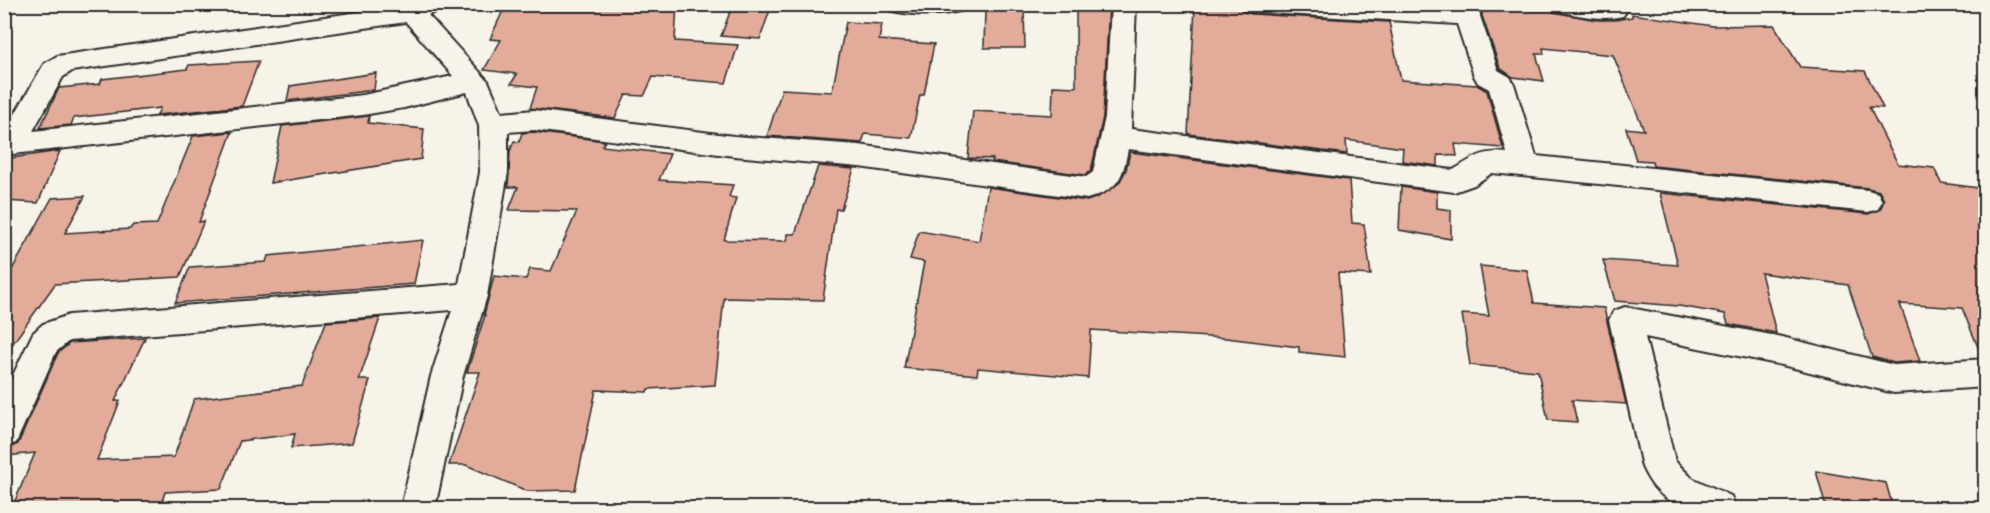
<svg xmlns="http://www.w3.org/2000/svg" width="1990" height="513" font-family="'Comic Neue',sans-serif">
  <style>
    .building { fill: #e3ab9a; stroke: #2b2b2b; stroke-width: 1.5 }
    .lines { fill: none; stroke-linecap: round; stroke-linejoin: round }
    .street-casing { stroke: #2b2b2b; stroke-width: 4 }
    .street { fill: #f7f3e8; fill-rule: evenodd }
  </style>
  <rect width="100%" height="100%" fill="#f7f3e8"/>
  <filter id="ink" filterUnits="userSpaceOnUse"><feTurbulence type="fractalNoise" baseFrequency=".0167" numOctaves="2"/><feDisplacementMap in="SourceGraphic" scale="12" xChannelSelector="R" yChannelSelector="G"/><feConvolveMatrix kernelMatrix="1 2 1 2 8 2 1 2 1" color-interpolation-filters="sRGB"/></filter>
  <g filter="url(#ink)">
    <path class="building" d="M506,4H677L675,41L738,45L726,83L653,77L644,96L626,95L615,118L530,108L537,87L511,84L517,74L484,70L501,40L490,39Z
      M733,4H772L760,39L721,36Z
      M1076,4H1109L1103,117L1091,171L1085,175L992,162L993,159L968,158L973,111L1052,115L1053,86L1076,87Z
      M1482,4L1550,7L1553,12L1597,20H1616L1632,17V14L1713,26L1774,25L1800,67L1865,71L1883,108L1869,107L1898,164L1934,168L1941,183L1986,189V357H1982L1962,308L1900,304L1920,361L1894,363L1872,357L1848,285L1761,273L1776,333L1728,324L1725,314L1679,306L1615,301L1603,260L1678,265L1660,193L1868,214L1880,210L1884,200L1879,191L1868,188L1653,166L1652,161L1636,160L1626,128L1644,130L1613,55L1543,48L1544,54H1536L1544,81L1513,77L1500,68L1482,16Z
      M1195,7L1239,8L1243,12L1252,14L1389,22L1401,80L1477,85L1487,91L1503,148L1455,144L1457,156L1438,155V166L1402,161L1403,148L1346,140L1347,154L1188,134Z
      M985,9H1024L1025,48H984Z
      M846,22L882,24L879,40L934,44L924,95H920L911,138L865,134L862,143L767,136L782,89L832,92Z
      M259,61L242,106L157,115L160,108L74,118L71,125L40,128L59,88L100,84L102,79L187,69L189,65Z
      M376,73L374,90L287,101L290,86Z
      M369,116L368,123L424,129L421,159L270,183L282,126Z
      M232,132L199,222L204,221L180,277L55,284L4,356V284L52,198L85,196L65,233L130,229L133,225L157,224L193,136Z
      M534,132L605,141L602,146L670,154L659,180L733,185L729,197L736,198L724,240L787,241L788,234H795L818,166L854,169L841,209H836L823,300L724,298L715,385L648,389L647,392L596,390L575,490L527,491L466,465H449L480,372H467L485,315H484L494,276L526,279L530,269L551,271L577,211L509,210L518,187H508L510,151L514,141L519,142L522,133Z
      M60,151L38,203L4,201V159Z
      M1130,152L1349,180L1352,223L1364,224L1371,275L1338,273L1345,357L1299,352V347L1226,338L1091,330L1088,378L978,368L977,375L904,368L924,262L910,259L919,231L979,241L988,187L1087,201L1098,197L1119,183L1126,170Z
      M1401,187L1437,192V208L1451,210V239L1399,230Z
      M423,240L414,284L175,303L190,267L266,262L268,256Z
      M1480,266L1527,270L1534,303L1604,308L1626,404L1572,400L1577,422L1548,420L1538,371L1470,365L1462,314L1489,316Z
      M380,318L359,380H370L352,443L291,448L295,434L240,441L221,489L165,492L160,508H12L35,453L5,456L9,448L18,444L58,353L70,343L145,338L115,401H120L97,460L174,457L194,399L302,386L326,322Z
      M1816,471L1886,483L1893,508H1826Z"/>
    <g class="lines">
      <defs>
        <path id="street" d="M392,4H443L440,10L428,15L488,81L502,113L534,110L734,136L859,145L1086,177L1093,172L1105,117L1111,4H1136L1131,129L1453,170C1474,158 1482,150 1507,153L1489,89L1478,83L1474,76L1457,24L1252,12L1243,10L1240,4H1414L1454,7V4H1480V16L1498,70L1510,77L1514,84L1536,156L1868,190L1878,193L1882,201L1878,209L1868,212L1492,173L1474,185L1454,192L1128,149C1122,181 1118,189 1087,199L859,167L734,156L534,130L508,132V172L487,296L463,376L435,508H401L431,376L452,310L69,341L56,352L16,443L4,447V394L33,333L43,324L69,315L459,284L480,172L479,126L467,92L404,108L363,115L4,155V133L44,64L57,56L393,7ZM406,22L453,76L363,95L33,131L63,77L72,71Z
          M886,4H967L964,10C941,16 912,16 889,10Z
          M1551,4H1623L1627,10L1623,16C1603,21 1574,15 1554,10Z
          M1625,307L1782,337L1894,365L1986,359V387L1894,393L1782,365L1645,337L1675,461L1692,478L1731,496L1736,508C1694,513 1661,510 1642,467L1609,320L1614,311Z"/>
      </defs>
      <use href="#street" class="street-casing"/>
      <use href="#street" class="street"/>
    </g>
  </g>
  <rect width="1990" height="513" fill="none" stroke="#f7f3e8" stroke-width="24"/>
  <rect x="12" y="12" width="1966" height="489" fill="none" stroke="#2b2b2b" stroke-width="2" filter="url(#ink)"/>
</svg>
